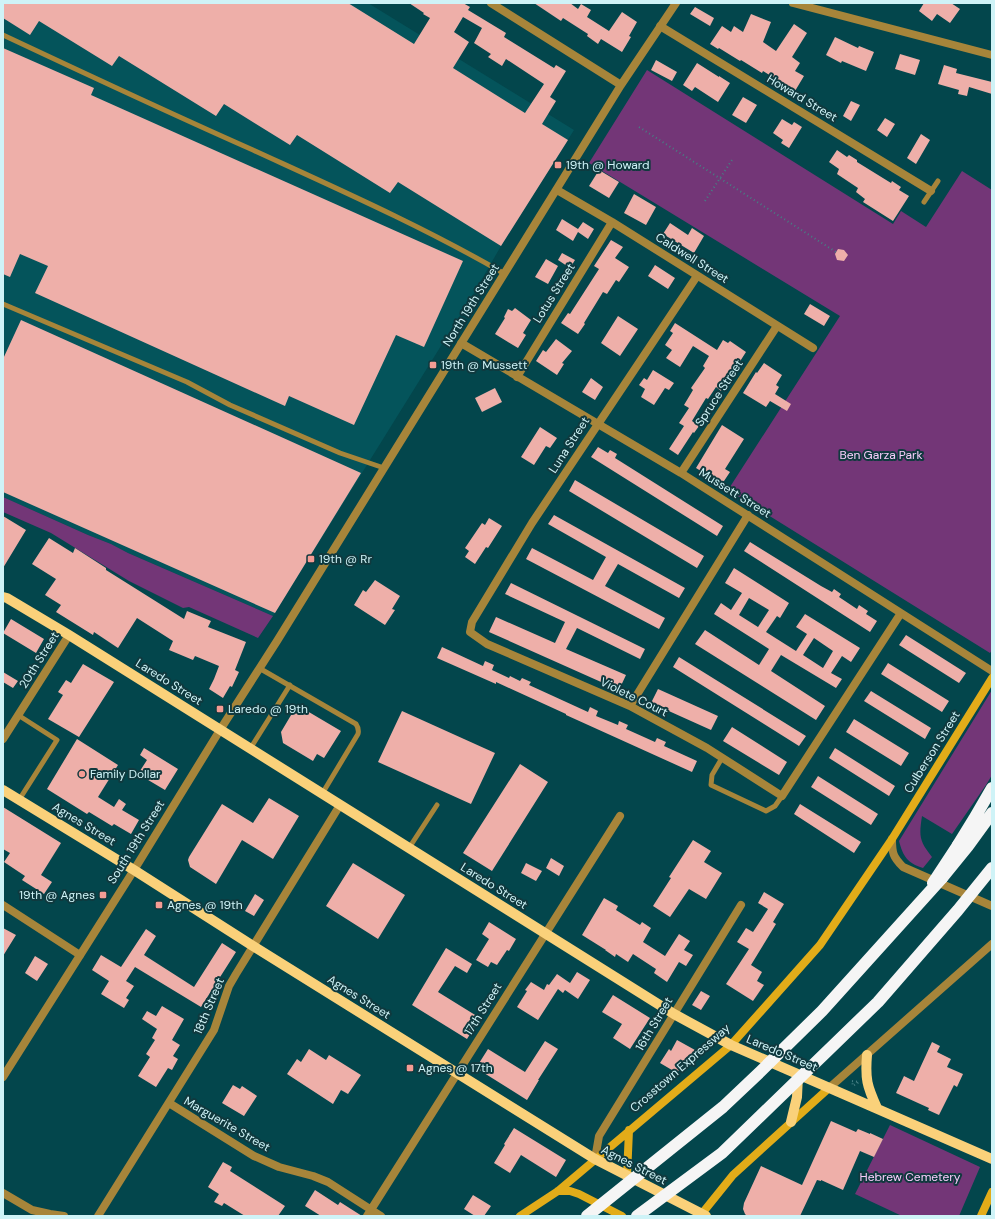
<svg xmlns="http://www.w3.org/2000/svg" width="995" height="1219" font-family="'DM Sans',sans-serif">
  <style>
    .built { fill: #04545b }
    .green { fill: #733677 }
    .building { fill: #eeafa9; fill-rule: evenodd }
    .lines { fill: none; stroke-linecap: round; stroke-linejoin: round }
    .path { stroke: #467f84; stroke-width: 2; stroke-dasharray: 1 3; stroke-linecap: butt }
    .service { stroke: #a7853a; stroke-width: 5 }
    .minor { stroke: #a7853a; stroke-width: 8 }
    .tertiary { stroke: #a7853a; stroke-width: 8 }
    .secondary { stroke: #e2ac19; stroke-width: 8 }
    .primary { stroke: #fad17a; stroke-width: 10 }
    .motorway { stroke: #f5f5f5; stroke-width: 12 }
    .motorway-bridge { stroke: #f5f5f5; stroke-width: 12 }
    .poi-dot { fill: #f59c94; stroke: #10393e; stroke-width: 1.5 }
    .labels { text-anchor: middle; stroke-width: 4; stroke-linejoin: round; paint-order: stroke }
    .street-label { font-size: 12px; fill: #cff3f7; stroke: #10393e }
    .poi-label { font-size: 12px; fill: #cff3f7; stroke: #10393e; text-anchor: start }
    .park-label { font-size: 12px; fill: #f9cdfb; stroke: #10393e }
  </style>
  <rect width="100%" height="100%" fill="#03464c"/>
  <path class="built" d="M3,3H368L574,130L501,246L472,296L273,616L128,553L111,544L88,535L3,497Z"/>
  <path class="green" d="M647,70L893,224L901,211L926,227L962,171L992,190V650L990,653L728,490L840,316L589,163Z
    M3,497L88,535L111,544L128,553L273,616L258,638L189,607L183,608L129,581L51,533L3,512Z
    M992,690V775L986,785L952,834L922,816C919,836 919,841 932,857L923,868C907,863 903,856 899,841Z
    M890,1125L980,1167L959,1216H902L855,1194Z"/>
  <path class="building" d="M3,3H348L414,44L430,18L423,14L424,13L409,3H463L470,7L468,10L506,33L504,37L554,68L556,65L566,71L550,97L556,101L542,124L568,140L501,246L398,182L390,193L297,135L290,145L224,104L216,116L119,56L112,66L39,21L30,35L3,18ZM463,17L482,28L474,43L491,54L488,57L502,66L506,59L544,84L525,113L453,68L469,42L454,32Z
    M534,3H570L578,9L581,4L591,10L587,17L609,31L622,12L637,22L629,36L631,37L622,52L601,39L598,44L587,36L588,34L563,18L561,21Z
    M924,3H951L960,9L950,23L937,14L932,21L919,11Z
    M695,7L714,18L710,26L690,14Z
    M751,14L771,22L763,42L776,51L794,24L807,33L792,57L800,63L795,71L804,76L795,91L763,71L762,73L741,60L740,61L719,48L718,49L710,44L722,26L731,32L734,26L743,32Z
    M835,37L858,48L859,46L874,52L866,71L842,61L841,63L826,55Z
    M3,48L94,88L91,95L463,261L424,347L396,335L354,425L289,396L285,406L35,293L48,266L20,254L10,277L3,274Z
    M900,54L920,60L915,75L895,69Z
    M656,60L677,72L672,81L651,70Z
    M697,63L719,77V76L730,83L718,102L695,87L692,91L683,85Z
    M944,65L957,69L956,73L992,82V94L969,87L967,96L958,94L959,90L938,84Z
    M743,97L757,105L746,123L732,115Z
    M851,101L860,105L851,121L843,116Z
    M885,118L895,124L887,137L877,130Z
    M782,119L792,125L794,122L802,127L789,148L781,143L783,140L773,133Z
    M921,134L930,140L916,164L907,158Z
    M837,150L847,157L849,155L857,160V162L891,183L892,181L901,187L899,190L909,196L893,221L863,202L865,199L856,192L858,188L837,174L839,169L829,162Z
    M599,170L619,182L609,198L589,186Z
    M634,194L656,207L646,225L624,213Z
    M562,219L578,229L583,222L594,229L588,239L578,232L573,241L556,230Z
    M670,223L688,235L692,228L704,236L694,253L663,234Z
    M611,240L623,247L615,258L629,267L619,282L616,280L607,294L603,292L584,323L585,324L578,334L561,323L568,313L570,314L599,269L594,266Z
    M838,249L844,250L848,255L844,261L837,260L835,254Z
    M562,253L575,260L570,268L558,260Z
    M546,259L558,266L548,284L535,277Z
    M655,265L675,278L668,289L648,276Z
    M810,304L830,316L824,326L804,314Z
    M515,308L531,320L523,333L526,335L518,348L495,334L505,318L504,317L508,309L512,311Z
    M618,316L638,329L620,356L601,343Z
    M21,320L361,473L275,613L3,492V359Z
    M675,323L717,350L723,340L728,343L730,341L746,352L721,391L716,387L708,399L706,398L692,421L699,426L694,433L693,432L678,455L669,449L684,426L679,423L689,408L684,405L693,390L691,388L705,368L703,366L709,356L693,346L680,367L666,358L672,350L665,345L673,333L670,331Z
    M556,339L572,351L562,363L564,364L557,375L536,361L543,350L546,352Z
    M764,363L782,375L776,385L779,387L775,394L791,404L787,411L770,401L766,407L743,393L756,372L757,373Z
    M653,370L674,383L669,390L665,388L654,405L641,397L645,389L639,385L644,378L647,380Z
    M591,378L603,387L595,400L582,392Z
    M495,388L502,402L482,412L475,398Z
    M722,425L744,439L725,469L730,472L722,484L696,468Z
    M540,427L557,438L550,448L546,446L534,465L521,457Z
    M598,447L608,453L610,450L617,454L615,458L723,526L717,536L591,457Z
    M575,480L704,556L697,568L569,491Z
    M554,515L685,588L679,598L618,564L605,586L665,618L659,629L526,559L532,548L593,580L606,557L548,524Z
    M3,516L26,530L3,568Z
    M489,518L502,526L488,548L486,547L475,564L465,557L469,551L465,548L482,523L485,525Z
    M49,538L73,553L75,548L106,568V570L184,619L187,611L211,621L208,627L246,642L235,670L239,672L232,687L230,686L223,698L209,689L214,679L219,666L195,656L193,660L169,650L173,641L137,618L118,648L94,632L93,635L56,612L61,605L45,595L56,579L32,564Z
    M750,542L821,586L832,592L834,589L841,594L839,597L857,609L859,605L868,611L866,614L877,621L870,632L744,551Z
    M734,568L789,603L780,618L777,616L766,632L777,639L796,651L807,634L796,627L805,614L860,648L851,662L842,656L831,673L842,679L836,688L781,655L771,671L825,706L816,720L695,644L705,630L759,665L769,649L714,614L721,603L731,610L742,593L725,583ZM749,598L769,610L758,627L739,615ZM814,638L833,651L823,668L803,655Z
    M375,580L400,596L392,609L395,610L385,625L354,605L363,590L366,592Z
    M511,583L645,649L640,659L577,628L566,649L626,675L619,690L489,632L496,617L555,643L565,622L505,594Z
    M11,619L44,639L36,653L3,633Z
    M906,635L966,673L959,683L899,645Z
    M442,647L483,666L485,661L494,665L492,670L509,678L510,676L520,681L522,678L531,682L529,685L588,712L590,707L598,711L596,716L618,725L619,721L628,725L626,729L655,742L657,738L666,742L664,746L697,761L692,772L566,715V714L496,682V684L437,658Z
    M679,657L806,736L799,746L673,667Z
    M888,663L949,701L942,712L881,674Z
    M83,664L114,682L79,737L48,719L63,695L58,692L66,680L71,683Z
    M3,672L18,681L13,688L3,682Z
    M658,689L718,716L711,730L651,703Z
    M871,691L931,728L925,739L864,701Z
    M297,705L341,731L324,758L317,754L313,761L283,743L281,732Z
    M402,711L495,753L471,804L378,762Z
    M854,719L909,753L901,766L846,732Z
    M732,727L787,762L779,775L723,741Z
    M77,739L118,765L98,797L114,807L119,799L126,804L122,810L139,820L131,834L114,824L112,826L89,812L87,814L47,789Z
    M144,748L178,769L165,790L138,774L147,760L140,755Z
    M835,748L895,786L889,796L829,758Z
    M520,764L548,782L492,871L463,853Z
    M818,776L878,814L871,825L811,787Z
    M269,798L299,816L273,859L242,840L216,884L190,867L188,860L189,857L222,804L253,823Z
    M800,804L861,842L854,853L794,814Z
    M3,807L61,843L41,875L52,882L44,894L22,880L25,876L4,862L10,853L3,849Z
    M693,840L711,851L704,862L722,873L706,899L689,889L670,917L653,906L671,878L669,877Z
    M551,858L564,866L559,876L546,868Z
    M353,863L405,895L378,939L326,906Z
    M526,863L542,871L536,881L521,873Z
    M764,892L784,904L773,922L776,924L751,965L762,972L757,981L764,985L753,1001L726,984L749,949L737,942L746,928L753,932L768,909L758,903Z
    M255,894L264,900L254,916L245,911Z
    M604,898L618,906L616,910L640,925L642,922L651,928L643,942L665,956L679,934L690,941L684,950L693,955L686,966L679,962L667,982L654,973L656,969L633,954L628,962L616,954L615,957L605,950H606L582,935Z
    M489,922L516,939L509,951L507,950L497,965L491,962L488,967L476,960L489,939L482,934Z
    M3,928L16,935L3,956Z
    M146,929L156,936L144,955L194,987L222,943L236,952L201,1007L135,967L126,981L134,986L126,998L129,1000L124,1008L101,994L109,981L92,970L101,955L121,967Z
    M446,948L472,964L467,973L455,966L438,992L480,1018L467,1039L412,1005Z
    M35,956L48,964L37,981L25,973Z
    M577,972L590,980L578,999L565,990L563,993L558,989L538,1020L517,1007L527,991L525,990L531,982L544,990L547,984L549,985L557,974L570,983Z
    M701,991L710,996L701,1010L692,1005Z
    M613,995L650,1018L630,1049L613,1038L622,1024L602,1012Z
    M162,1006L184,1019L172,1040L180,1045L173,1056L178,1059L172,1070L168,1068L156,1087L138,1076L150,1057L146,1054L155,1040L152,1038L157,1029L142,1019L147,1011L156,1016Z
    M677,1040L695,1050L689,1059L687,1058L677,1073L660,1063L669,1049L671,1051Z
    M545,1041L558,1049L538,1080H539L527,1100L476,1068L488,1049L525,1072Z
    M932,1042L940,1046L937,1052L951,1059L947,1067L963,1074L957,1087L954,1085L939,1115L928,1110L929,1108L896,1093L904,1076L914,1081Z
    M309,1049L326,1060L329,1055L361,1075L348,1094L341,1090L333,1104L287,1074L297,1059L301,1062Z
    M233,1085L240,1089L242,1086L257,1096L244,1116L222,1103Z
    M831,1121L856,1132L858,1129L870,1134V1133L883,1139L874,1157L860,1151L843,1190L821,1180V1181L817,1180L800,1216H747L745,1214L743,1209L744,1203L761,1166L802,1185Z
    M514,1128L566,1160L556,1177L521,1155L510,1173L494,1163L505,1145L504,1144Z
    M223,1162L232,1167L230,1171L285,1206L278,1216H245L224,1203L222,1206L214,1202L219,1194L208,1187Z
    M315,1190L338,1205L340,1202L362,1216H321L305,1206Z
    M473,1195L491,1206L484,1216H475L464,1209Z"/>
  <g class="lines">
    <path class="path" d="M639,127L836,252
      M705,201L732,160
      M852,1081L859,1082L853,1086Z"/>
    <path class="service" d="M3,35C86,74 169,113 253,150C338,189 424,227 505,274
      M924,202L938,181
      M3,304L187,382L230,405L340,453L384,468
      M259,668L356,724C358,727 359,730 358,734L322,794
      M18,715L57,740L19,800
      M250,749L290,685
      M722,758L712,775L711,785L766,811L775,806L782,796
      M409,848L437,805"/>
    <path class="minor" d="M491,3L621,85
      M793,3L992,55
      M660,26L931,191
      M557,190L612,222L813,348
      M697,276L532,523L472,622L470,632L487,644L630,706L707,748L782,796L901,613
      M461,343L681,473L992,671
      M517,377L612,222
      M681,473L777,326
      M630,706L748,515
      M220,730L277,641L621,85L676,3
      M3,739L69,635
      M3,905L80,955
      M169,1103L254,1156L279,1167L313,1176L328,1182L381,1216
      M595,1159L599,1136L741,905
      M3,1193L32,1210L50,1214L64,1216
      M98,1216L214,1030L229,986L236,974L340,805
      M367,1216L620,816"/>
    <path class="tertiary" d="M892,839C892,853 893,857 903,867L992,906
      M3,1077L134,870L220,730
      M829,1088L992,944"/>
    <path class="secondary" d="M627,1176L629,1130
      M558,1191H570L579,1194L622,1216
      M520,1216L558,1191L731,1045L820,945L892,839L992,678
      M700,1216L733,1175L829,1088
      M981,1216L992,1192"/>
    <path class="primary" d="M3,597L7,598L69,635L674,1014L731,1045L992,1159
      M3,790L134,870L253,946L595,1159L706,1216
      M867,1055C865,1079 867,1086 877,1108
      M791,1122L797,1097L798,1075"/>
    <path class="motorway" d="M958,845L974,819L992,788
      M942,878L968,846L992,813"/>
    <path class="motorway-bridge" d="M933,883L958,845
      M587,1216L723,1107L761,1071L822,1011L942,878
      M637,1216L722,1153L878,1002L958,910L992,868"/>
  </g>
  <g class="poi-dot">
    <rect x="554" y="161" width="8" height="8" rx="2"/>
    <rect x="429" y="361" width="8" height="8" rx="2"/>
    <rect x="307" y="555" width="8" height="8" rx="2"/>
    <rect x="216" y="705" width="8" height="8" rx="2"/>
    <circle cx="82" cy="774" r="4"/>
    <rect x="99" y="891" width="8" height="8" rx="2"/>
    <rect x="155" y="901" width="8" height="8" rx="2"/>
    <rect x="406" y="1064" width="8" height="8" rx="2"/>
  </g>
  <g class="labels">
    <g class="street-label">
      <text transform="translate(802 98) rotate(31)" y="4">Howard Street</text>
      <text transform="translate(692 258) rotate(32)" y="4">Caldwell Street</text>
      <text transform="translate(554 293) rotate(-58)" y="4">Lotus Street</text>
      <text transform="translate(471 305) rotate(-58)" y="4">North 19th Street</text>
      <text transform="translate(719 393) rotate(-57)" y="4">Spruce Street</text>
      <text transform="translate(569 445) rotate(-57)" y="4">Luna Street</text>
      <text transform="translate(735 493) rotate(32)" y="4">Mussett Street</text>
      <text transform="translate(39 660) rotate(-58)" y="4">20th Street</text>
      <text transform="translate(169 682) rotate(32)" y="4">Laredo Street</text>
      <text transform="translate(634 697) rotate(26)" y="4">Violete Court</text>
      <text transform="translate(932 752) rotate(-58)" y="4">Culberson Street</text>
      <text transform="translate(84 824) rotate(31)" y="4">Agnes Street</text>
      <text transform="translate(136 842) rotate(-58)" y="4">South 19th Street</text>
      <text transform="translate(494 886) rotate(32)" y="4">Laredo Street</text>
      <text transform="translate(359 997) rotate(32)" y="4">Agnes Street</text>
      <text transform="translate(209 1006) rotate(-67)" y="4">18th Street</text>
      <text transform="translate(483 1009) rotate(-58)" y="4">17th Street</text>
      <text transform="translate(654 1024) rotate(-59)" y="4">16th Street</text>
      <text transform="translate(782 1053) rotate(23)" y="4">Laredo Street</text>
      <text transform="translate(680 1068) rotate(-41)" y="4">Crosstown Expressway</text>
      <text transform="translate(227 1124) rotate(30)" y="4">Marguerite Street</text>
      <text transform="translate(634 1165) rotate(27)" y="4">Agnes Street</text>
    </g>
    <g class="poi-label">
      <text x="566" y="169">19th @ Howard</text>
      <text x="441" y="369">19th @ Mussett</text>
      <text x="319" y="563">19th @ Rr</text>
      <text x="228" y="713">Laredo @ 19th</text>
      <text x="90" y="778">Family Dollar</text>
      <text x="95" y="899" text-anchor="end">19th @ Agnes</text>
      <text x="167" y="909">Agnes @ 19th</text>
      <text x="418" y="1072">Agnes @ 17th</text>
    </g>
    <g class="park-label">
      <text x="881" y="459">Ben Garza Park</text>
      <text x="910" y="1181">Hebrew Cemetery</text>
    </g>
  </g>
  <rect width="995" height="1219" fill="none" stroke="#cff3f7" stroke-width="8"/>
</svg>
